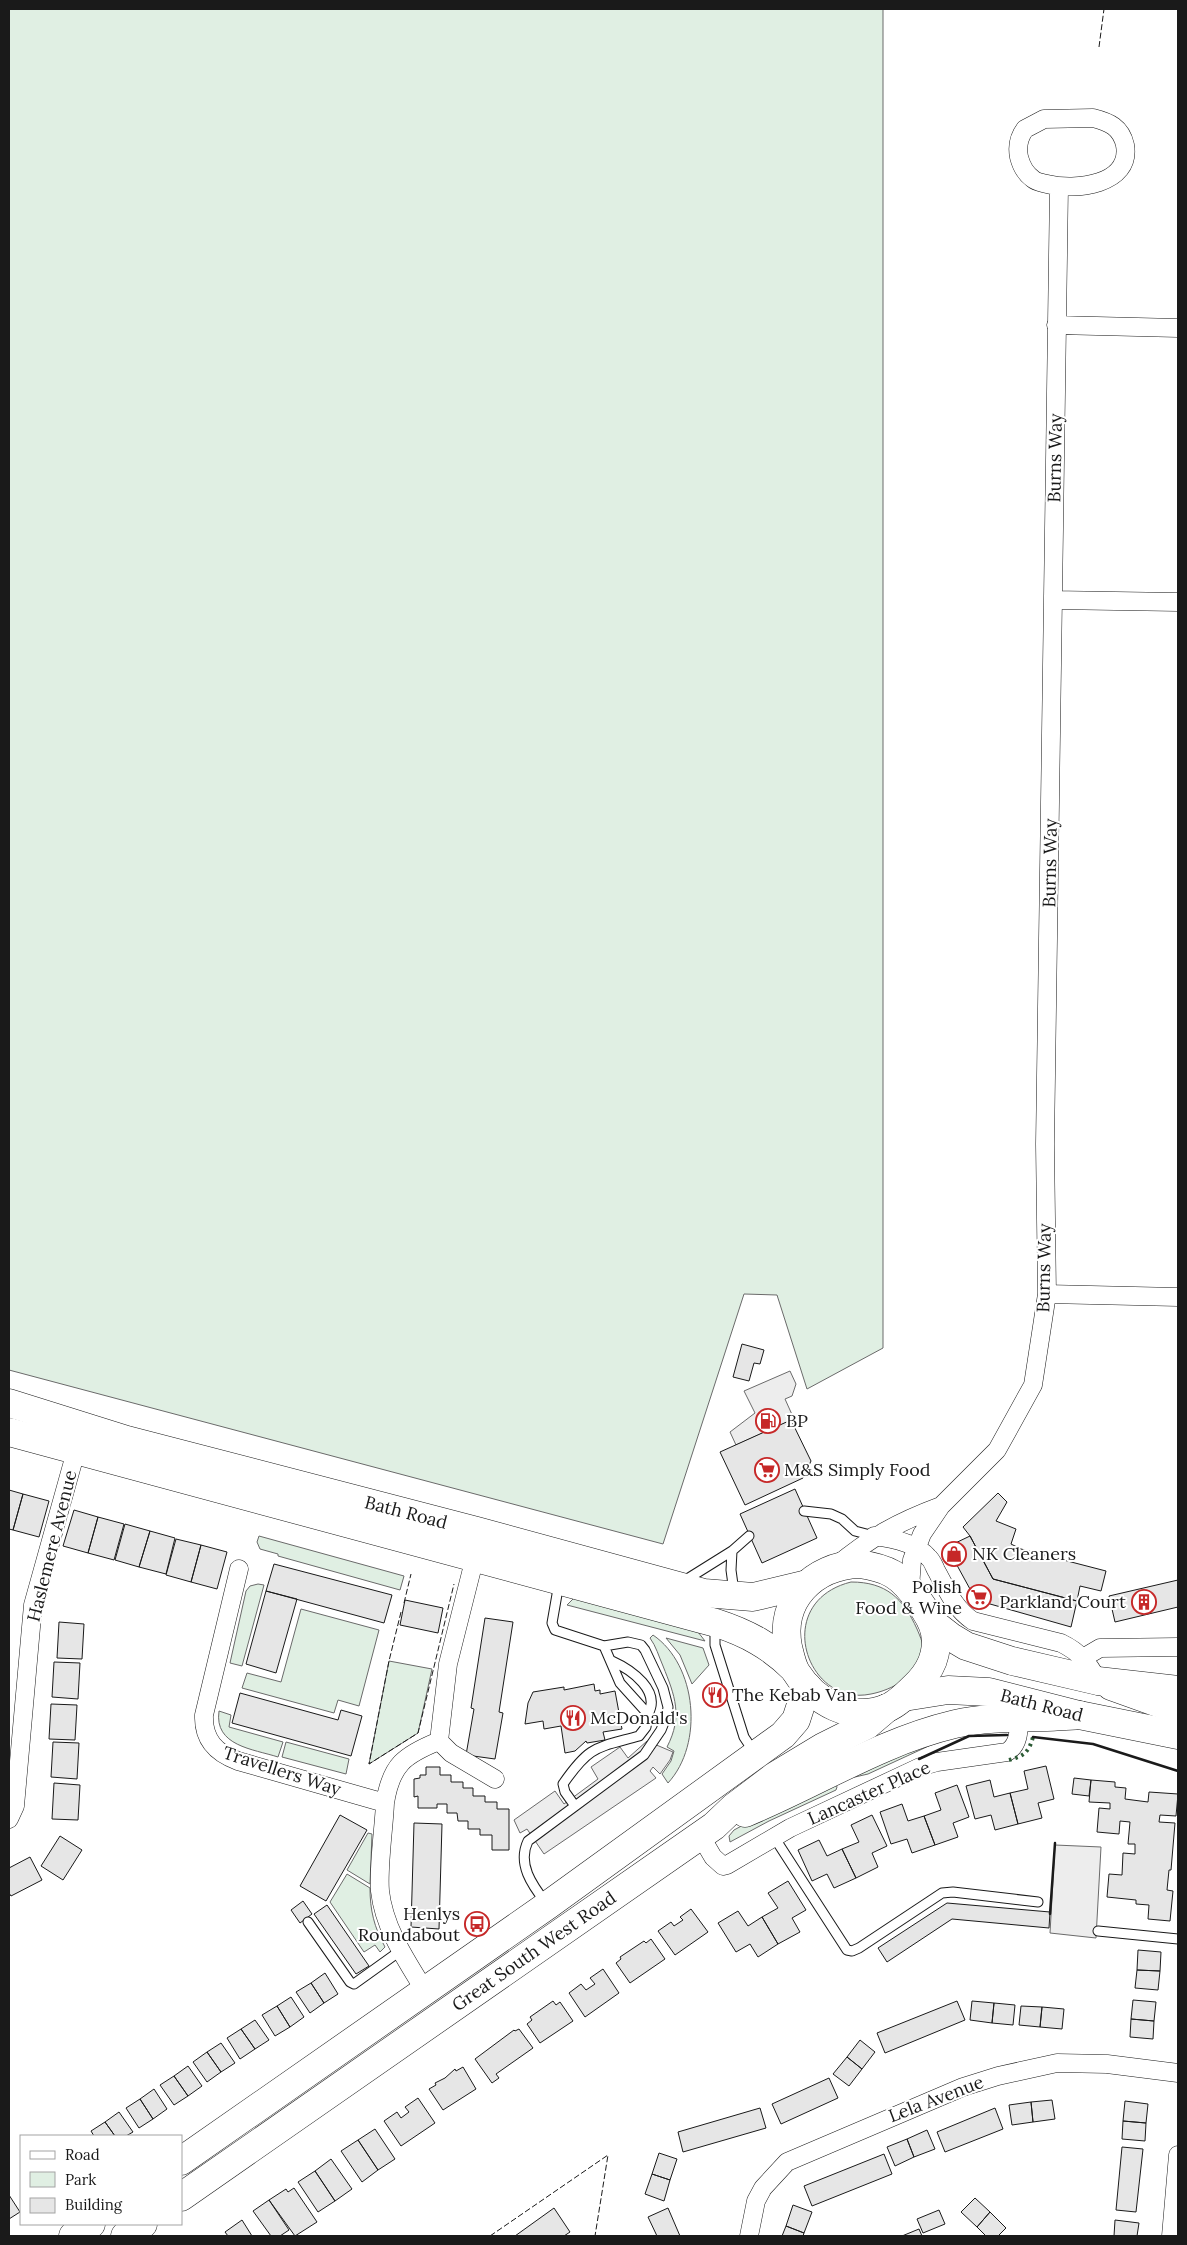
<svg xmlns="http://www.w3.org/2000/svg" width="1187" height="2245" font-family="Lora,serif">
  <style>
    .green { fill: #e0efe3; stroke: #6a6a6a }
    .parking { fill: #ededed; stroke: #6a6a6a }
    .building { fill: #e6e6e6; stroke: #1a1a1a }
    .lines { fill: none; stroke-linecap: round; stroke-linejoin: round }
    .service-casing { stroke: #1a1a1a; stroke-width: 11 }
    .minor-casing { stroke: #1a1a1a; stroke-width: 19 }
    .primary-casing { stroke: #1a1a1a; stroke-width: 29 }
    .trunk-casing { stroke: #1a1a1a; stroke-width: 29 }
    .service { stroke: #fff; stroke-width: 9 }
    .minor { stroke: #fff; stroke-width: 18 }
    .primary { stroke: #fff; stroke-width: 28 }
    .trunk { stroke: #fff; stroke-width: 28 }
    .hedge { stroke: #2b5a34; stroke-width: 4; stroke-dasharray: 2.5 4; stroke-linecap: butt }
    .fence { stroke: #1a1a1a; stroke-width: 1; stroke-dasharray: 6 2.5; stroke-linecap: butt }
    .wall { stroke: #1a1a1a; stroke-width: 2.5 }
    .labels { text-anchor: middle; stroke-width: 4; stroke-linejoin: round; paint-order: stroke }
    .street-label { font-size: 18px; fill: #1a1a1a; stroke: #fff }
    .poi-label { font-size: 18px; fill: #1a1a1a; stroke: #fff; text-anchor: start }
  </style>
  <rect width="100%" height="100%" fill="#fff"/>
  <path class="green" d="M9,9H883V1348L807,1389L777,1295L744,1294L663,1544L9,1370Z
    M259,1536L404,1576L400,1590L278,1556V1554L260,1549L257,1542Z
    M851,1582C886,1582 903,1598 917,1629C920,1636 925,1647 923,1655C917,1676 892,1690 871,1694C806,1708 771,1602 851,1582Z
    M258,1584L264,1585L242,1666L230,1663L246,1591L250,1586Z
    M574,1598L698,1632L705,1641L567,1605Z
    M301,1609L379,1630L359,1706L338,1700L334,1713L242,1688L247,1673L281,1682Z
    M653,1635C697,1665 704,1744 668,1783L662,1774L671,1761L674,1751L667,1747C683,1716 675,1696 663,1666C659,1657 656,1646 650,1638Z
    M666,1638L703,1648L709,1665L692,1684L680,1655Z
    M389,1661L432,1669L418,1733L369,1764Z
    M219,1711L231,1715L229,1727L283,1742L278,1757C253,1749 214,1746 219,1711Z
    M946,1738L868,1774L855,1777L849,1775Z
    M286,1742L349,1759L346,1774L282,1757Z
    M833,1777L837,1787L836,1790L769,1821L730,1842L729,1836L734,1830Z
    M368,1833L372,1834L370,1884L347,1870Z
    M347,1874L370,1888C370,1910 374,1927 385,1947L380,1952L375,1945L364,1952L330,1902Z"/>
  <path class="parking" d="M790,1371L796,1384L792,1396L785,1399L794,1419L736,1445L730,1432L755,1413L744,1391Z
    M647,1741L673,1752L670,1760L660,1774L653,1767L650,1771L656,1778L544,1854L527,1829L520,1833L514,1820L555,1791L564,1804L598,1779L591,1767L620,1747L628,1758Z
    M1055,1845L1101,1847L1096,1938L1050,1933Z"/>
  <path class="building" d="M742,1344L764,1350L760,1364L754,1363L749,1381L733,1377Z
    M791,1420L811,1461L803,1478L745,1505L720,1452Z
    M795,1489L817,1538L762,1563L740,1514Z
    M9,1490L23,1494L13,1530L9,1529Z
    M998,1493L1007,1502L996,1521L1016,1529L1011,1544L1021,1549L1106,1571L1101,1591L1080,1586L1077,1601L993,1579L970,1536L963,1527Z
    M23,1494L49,1501L39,1537L13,1530Z
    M74,1510L98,1517L88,1553L63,1546Z
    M98,1517L124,1524L114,1560L88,1553Z
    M125,1524L150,1531L139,1567L115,1560Z
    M150,1531L175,1538L166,1574L139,1567Z
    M970,1536L993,1579L1077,1601L1071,1627L976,1600L947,1547Z
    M176,1539L201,1545L191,1582L166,1575Z
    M201,1545L227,1552L217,1589L191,1582Z
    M274,1564L392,1595L384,1623L266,1591Z
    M1178,1580V1607L1115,1622L1109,1596Z
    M266,1591L297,1599L276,1673L246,1664Z
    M405,1600L443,1608L438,1633L400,1625Z
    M485,1618L513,1622L499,1712L503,1713L495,1759L466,1755L474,1709L471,1708Z
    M59,1622L84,1624L82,1659L57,1658Z
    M54,1662L80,1663L78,1699L52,1697Z
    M594,1684L595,1691L600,1690V1694L615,1691L622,1729L603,1732L605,1740L587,1743L586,1741L575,1751L565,1753L561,1726L544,1729L543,1721L525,1724L528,1703L533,1692L564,1687V1690Z
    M716,1686L721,1702L714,1704L708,1689Z
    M240,1693L338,1720L341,1710L362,1716L351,1756L232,1723Z
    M51,1704L77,1705L75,1740L49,1739Z
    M53,1742L79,1743L77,1779L51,1777Z
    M1046,1766L1054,1799L1038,1803L1042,1818L1018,1824L1010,1793L1028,1789L1024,1771Z
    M426,1767H440V1775H451V1782H463V1788H473V1796H485V1802H497V1809H509V1850H492V1835H480V1829H468V1821H458L457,1813H447V1804H437V1808H418V1796L414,1797V1779L420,1778V1775H426Z
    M1074,1778L1091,1780L1089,1796L1072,1794Z
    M990,1780L994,1797L1010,1793L1018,1824L995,1830L991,1815L975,1819L966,1786Z
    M1091,1780L1115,1782V1787L1126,1788L1125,1799L1148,1802L1149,1792L1178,1794L1176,1816L1160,1815L1159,1822L1175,1823L1171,1870H1169L1167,1890L1173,1891L1170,1921L1148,1919L1149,1905L1136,1904V1900L1107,1897L1109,1874L1122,1875L1123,1853L1135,1854V1844H1128L1130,1822L1120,1821L1119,1834L1097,1832L1099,1808L1110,1809V1803L1089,1802Z
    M54,1783L80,1785L78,1820L52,1819Z
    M957,1785L969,1817L953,1823L958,1837L935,1845L924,1816L941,1810L935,1793Z
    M902,1804L908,1821L924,1816L935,1845L912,1853L907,1839L891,1844L880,1812Z
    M340,1815L367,1830L326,1901L300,1886Z
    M872,1815L887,1846L872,1853L878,1867L856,1878L842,1849L859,1842L851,1825Z
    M414,1823L442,1824L439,1929L411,1927Z
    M60,1836L82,1850L63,1880L41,1866Z
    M819,1840L827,1856L842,1849L856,1878L834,1888L827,1874L812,1881L798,1850Z
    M30,1857L42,1880L11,1896L9,1893V1868Z
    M788,1881L806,1910L792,1918L800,1932L778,1944L762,1917L778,1908L768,1893Z
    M303,1901L312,1914L300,1923L291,1910Z
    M947,1903L1050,1912L1049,1928L952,1919L887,1962L878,1948Z
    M327,1905L369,1966L356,1974L314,1914Z
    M691,1909L708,1932L675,1955L658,1931L671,1922L674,1926L683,1920L680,1917Z
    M738,1911L748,1926L762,1917L778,1944L758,1957L750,1944L736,1952L718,1923Z
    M651,1939L665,1959L630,1983L616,1963L621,1959L620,1957L644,1941L646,1943Z
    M1138,1950L1161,1952L1160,1971L1137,1970Z
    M603,1969L619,1993L585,2017L569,1993L581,1984L586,1990L595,1984L590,1978Z
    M1137,1970L1160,1971L1158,1990L1135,1988Z
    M325,1973L338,1994L324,2003L311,1983Z
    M311,1983L324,2003L310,2013L296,1992Z
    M291,1997L304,2017L290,2027L277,2006Z
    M1133,2000L1156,2002L1154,2021L1131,2019Z
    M553,2001L556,2005L560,2002L573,2021L540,2043L527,2024L532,2020L530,2017Z
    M957,2001L965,2020L885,2053L877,2033Z
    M972,2001L994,2003L992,2023L970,2020Z
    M994,2003L1015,2005L1013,2025L992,2023Z
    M277,2006L290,2027L275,2036L262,2015Z
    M1021,2006L1042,2007L1040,2027L1019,2025Z
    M1042,2007L1064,2009L1062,2029L1040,2027Z
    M1131,2019L1154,2021L1153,2039L1130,2037Z
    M255,2020L269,2040L255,2049L241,2029Z
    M241,2029L255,2049L240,2059L227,2038Z
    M519,2029L533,2048L496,2074L499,2078L492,2083L475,2059L514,2030L515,2031Z
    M860,2040L875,2052L862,2069L847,2057Z
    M221,2043L235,2063L221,2072L207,2052Z
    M207,2052L221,2072L207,2082L193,2062Z
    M847,2057L862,2069L849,2086L833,2074Z
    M188,2066L202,2086L188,2096L174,2076Z
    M463,2067L476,2089L443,2110L429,2089L436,2085L435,2083L445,2078L455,2069L456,2071Z
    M174,2076L188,2096L174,2105L160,2085Z
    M829,2078L838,2098L781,2124L772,2104Z
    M154,2089L167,2109L153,2119L140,2099Z
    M418,2098L435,2123L401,2146L384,2121L397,2112L401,2118L409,2112L405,2107Z
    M140,2099L153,2119L139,2128L126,2108Z
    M1052,2100L1055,2119L1033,2122L1031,2102Z
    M1125,2101L1148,2104L1146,2123L1123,2121Z
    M1031,2102L1033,2122L1012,2125L1009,2105Z
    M760,2108L766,2128L683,2152L678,2132Z
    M995,2108L1003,2129L945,2152L937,2132Z
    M119,2112L133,2132L126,2136H115L105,2122Z
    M1123,2121L1146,2123L1145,2141L1122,2139Z
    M105,2122L115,2136H94L91,2131Z
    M375,2129L395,2159L378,2170L358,2140Z
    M927,2130L935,2149L914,2157L907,2139Z
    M907,2139L914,2157L895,2166L887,2147Z
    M358,2140L378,2170L362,2182L341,2151Z
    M1122,2147L1143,2149L1136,2212L1116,2210Z
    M659,2153L677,2159L670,2180L652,2174Z
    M884,2154L892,2174L812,2206L804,2186Z
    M331,2159L352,2189L335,2201L315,2171Z
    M315,2171L335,2201L318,2212L298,2182Z
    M652,2174L670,2180L664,2201L645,2194Z
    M294,2188L317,2222L295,2236L269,2200L286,2189L288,2192Z
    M9,2195L20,2212L9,2219Z
    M975,2198L990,2212L977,2227L961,2212Z
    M269,2200L289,2230L280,2236H271L253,2211Z
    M793,2205L812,2212L804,2233L786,2226Z
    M554,2208L570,2232L564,2236H515Z
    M668,2208L680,2236H657L648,2217Z
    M939,2210L945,2224L923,2233L917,2219Z
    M990,2212L1006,2228L998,2236H986L977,2227Z
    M242,2220L252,2236H228L225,2232Z
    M1115,2220L1139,2223L1137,2236H1114Z
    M786,2226L804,2233L803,2236H782Z
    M919,2229L922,2236H902Z"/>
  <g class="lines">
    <defs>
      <path id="service" d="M804,1511L831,1514L842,1519L855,1531L874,1536
        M732,1551L731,1570L734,1592
        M684,1581L732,1551L749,1536
        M715,1625V1645L744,1737L754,1752
        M612,1661C632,1670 661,1691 648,1714
        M575,1806L565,1792L563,1784C590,1745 596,1748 639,1736L646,1727L648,1714L620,1683L604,1646
        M774,1837L847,1950L852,1951L859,1948L942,1893L953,1892L1038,1902
        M546,1903C532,1885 517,1864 528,1841L644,1755L661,1730L667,1715L668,1707L663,1688L645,1650L641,1645L628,1642L604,1646L555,1630L552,1623L559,1583
        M308,1922L350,1982L354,1984L400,1951
        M1098,1931L1178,1939"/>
      <path id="minor" d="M1093,118C1109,122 1121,127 1125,145C1132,185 1075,191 1047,184C1043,183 1036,182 1033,179C1026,174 1021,165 1019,157C1017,147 1019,137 1025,129L1044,119Z
        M1056,325L1178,328
        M1053,600L1178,602
        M1047,1294L1178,1297
        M874,1536C891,1538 916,1543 928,1557C932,1560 934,1566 936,1570C947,1590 954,1608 973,1621L1061,1643C1080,1652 1089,1664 1098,1681
        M475,1557L448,1664L439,1741L451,1753L495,1779
        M836,1566C871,1537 898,1522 941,1506
        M239,1569L204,1715C203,1740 216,1753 238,1761L385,1803C391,1765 404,1755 439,1741
        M910,1588L912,1560L922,1534L941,1506L997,1450L1033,1385L1047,1294L1045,1144L1059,187
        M1083,1658L1100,1648L1178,1647
        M385,1803C384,1828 378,1866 380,1891C384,1928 406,1960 425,1991
        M9,1819L15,1806L33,1605L76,1451
        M700,1835L713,1857L723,1866L727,1865L790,1828L920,1767L937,1762L1007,1752C1022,1743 1018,1724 1019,1708
        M749,2236L756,2201L763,2188L787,2162L963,2087L998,2076L1057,2063L1107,2064L1178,2073
        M1171,2236L1178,2155"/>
      <path id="primary" d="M1111,1686L1178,1710"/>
      <g id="trunk">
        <path id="s1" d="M9,1403L127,1440L477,1531L704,1593L753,1597L807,1584"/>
        <path d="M9,1432L716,1623C747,1633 771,1646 794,1669"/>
        <path d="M859,1564C888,1568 901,1575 918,1600C925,1610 933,1621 935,1633C939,1655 929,1673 914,1687C906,1695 897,1704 887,1708C851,1723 815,1702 796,1672C792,1665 790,1655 788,1647C779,1600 813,1566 859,1564Z"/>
        <path d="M933,1623L951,1637L966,1646L1012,1661L1098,1681L1178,1690"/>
        <path id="s2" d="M904,1697L948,1690L989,1692L1079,1715L1178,1735"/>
        <path d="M745,1813C816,1784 879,1742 955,1724C996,1715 1038,1719 1079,1715"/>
        <path d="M181,2161L548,1905L783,1735L796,1720L807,1686"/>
        <path id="s3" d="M181,2197L714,1826L734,1807L775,1776L823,1747L867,1725L887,1708"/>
        <path d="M73,2236L91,2224"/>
        <path d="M125,2236L143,2224"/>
      </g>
    </defs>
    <use href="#service" class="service-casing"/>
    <use href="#minor" class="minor-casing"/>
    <use href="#primary" class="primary-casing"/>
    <use href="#trunk" class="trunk-casing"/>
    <use href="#service" class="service"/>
    <use href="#minor" class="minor"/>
    <use href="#primary" class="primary"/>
    <use href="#trunk" class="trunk"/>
    <path class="hedge" d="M1009,1760C1024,1756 1029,1752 1033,1737"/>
    <path class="fence" d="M1099,47L1104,9
      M404,1603L411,1574
      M401,1612L389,1661L369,1764L418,1733L454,1584
      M490,2236L608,2155L595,2236"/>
    <path class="wall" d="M1033,1737L1093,1744L1178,1771
      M919,1759L969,1736L1007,1735
      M1050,1914L1055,1843"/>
  </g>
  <defs>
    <symbol id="fuel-ring" viewBox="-11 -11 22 22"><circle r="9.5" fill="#fff" stroke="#c62828" stroke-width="1.5"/><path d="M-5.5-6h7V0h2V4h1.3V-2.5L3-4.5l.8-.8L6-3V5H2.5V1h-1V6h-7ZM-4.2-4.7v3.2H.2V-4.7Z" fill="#c62828"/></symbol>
    <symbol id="supermarket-ring" viewBox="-11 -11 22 22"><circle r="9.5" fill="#fff" stroke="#c62828" stroke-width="1.5"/><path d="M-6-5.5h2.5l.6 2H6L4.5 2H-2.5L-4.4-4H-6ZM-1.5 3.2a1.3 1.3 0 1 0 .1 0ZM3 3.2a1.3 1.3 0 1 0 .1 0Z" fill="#c62828"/></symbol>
    <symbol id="shop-ring" viewBox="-11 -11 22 22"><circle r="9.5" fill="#fff" stroke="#c62828" stroke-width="1.5"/><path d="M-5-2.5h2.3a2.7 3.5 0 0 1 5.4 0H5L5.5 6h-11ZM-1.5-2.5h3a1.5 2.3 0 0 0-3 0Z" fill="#c62828"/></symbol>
    <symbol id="building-ring" viewBox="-11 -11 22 22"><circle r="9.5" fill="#fff" stroke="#c62828" stroke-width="1.5"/><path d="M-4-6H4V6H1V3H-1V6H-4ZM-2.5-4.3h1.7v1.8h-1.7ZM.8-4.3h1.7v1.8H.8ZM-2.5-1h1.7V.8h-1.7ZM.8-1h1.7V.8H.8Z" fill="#c62828"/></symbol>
    <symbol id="restaurant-ring" viewBox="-11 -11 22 22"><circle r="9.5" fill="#fff" stroke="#c62828" stroke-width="1.5"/><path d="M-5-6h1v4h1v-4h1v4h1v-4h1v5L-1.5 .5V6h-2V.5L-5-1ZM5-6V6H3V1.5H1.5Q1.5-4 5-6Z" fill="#c62828"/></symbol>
    <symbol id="bus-ring" viewBox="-11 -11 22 22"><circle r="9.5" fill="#fff" stroke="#c62828" stroke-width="1.5"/><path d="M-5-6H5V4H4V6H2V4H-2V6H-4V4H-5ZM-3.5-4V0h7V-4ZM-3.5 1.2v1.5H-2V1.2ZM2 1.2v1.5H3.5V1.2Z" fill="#c62828"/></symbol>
  </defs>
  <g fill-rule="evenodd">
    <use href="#fuel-ring" x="754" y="1407" width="28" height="28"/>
    <use href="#supermarket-ring" x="753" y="1456" width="28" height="28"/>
    <use href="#shop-ring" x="940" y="1540" width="28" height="28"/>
    <use href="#supermarket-ring" x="965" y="1583" width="28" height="28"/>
    <use href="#building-ring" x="1130" y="1588" width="28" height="28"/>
    <use href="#restaurant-ring" x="701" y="1681" width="28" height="28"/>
    <use href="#restaurant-ring" x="559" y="1704" width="28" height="28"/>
    <use href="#bus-ring" x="463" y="1910" width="28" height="28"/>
  </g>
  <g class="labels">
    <g class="street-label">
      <text transform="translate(1055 458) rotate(-89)" y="6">Burns Way</text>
      <text transform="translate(1050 863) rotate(-89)" y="6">Burns Way</text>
      <text transform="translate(1044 1268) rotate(-89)" y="6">Burns Way</text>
      <text dy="6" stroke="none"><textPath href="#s1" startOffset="412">Bath Road</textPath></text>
      <text transform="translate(52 1546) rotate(-76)" y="6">Haslemere Avenue</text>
      <text dy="6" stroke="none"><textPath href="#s2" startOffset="140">Bath Road</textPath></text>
      <text transform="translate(282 1771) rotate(18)" y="6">Travellers Way</text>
      <text transform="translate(869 1793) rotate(-24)" y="6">Lancaster Place</text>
      <text dy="6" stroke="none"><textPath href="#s3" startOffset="430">Great South West Road</textPath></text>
      <text transform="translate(936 2099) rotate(-21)" y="6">Lela Avenue</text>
    </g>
    <g class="poi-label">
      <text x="786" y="1427">BP</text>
      <text x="784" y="1476">M&amp;S Simply Food</text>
      <text x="972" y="1560">NK Cleaners</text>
      <text x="962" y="1593" text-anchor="end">Polish<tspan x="962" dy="21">Food &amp; Wine</tspan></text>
      <text x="1126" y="1608" text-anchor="end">Parkland Court</text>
      <text x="732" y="1701">The Kebab Van</text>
      <text x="590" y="1724">McDonald's</text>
      <text x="460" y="1920" text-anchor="end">Henlys<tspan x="460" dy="21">Roundabout</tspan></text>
    </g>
  </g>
  <rect width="1187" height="2245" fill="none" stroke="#1a1a1a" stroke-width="20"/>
  <rect x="20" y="2135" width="162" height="90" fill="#ffffff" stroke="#a3a3a3"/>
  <rect x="30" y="2151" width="25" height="8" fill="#ffffff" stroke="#a3a3a3"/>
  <text x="65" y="2160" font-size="15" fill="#1a1a1a">Road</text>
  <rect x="30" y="2172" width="25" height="15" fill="#e0efe3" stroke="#a3a3a3"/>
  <text x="65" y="2185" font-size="15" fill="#1a1a1a">Park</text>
  <rect x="30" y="2198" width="25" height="15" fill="#e6e6e6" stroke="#a3a3a3"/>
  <text x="65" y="2210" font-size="15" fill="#1a1a1a">Building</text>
</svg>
